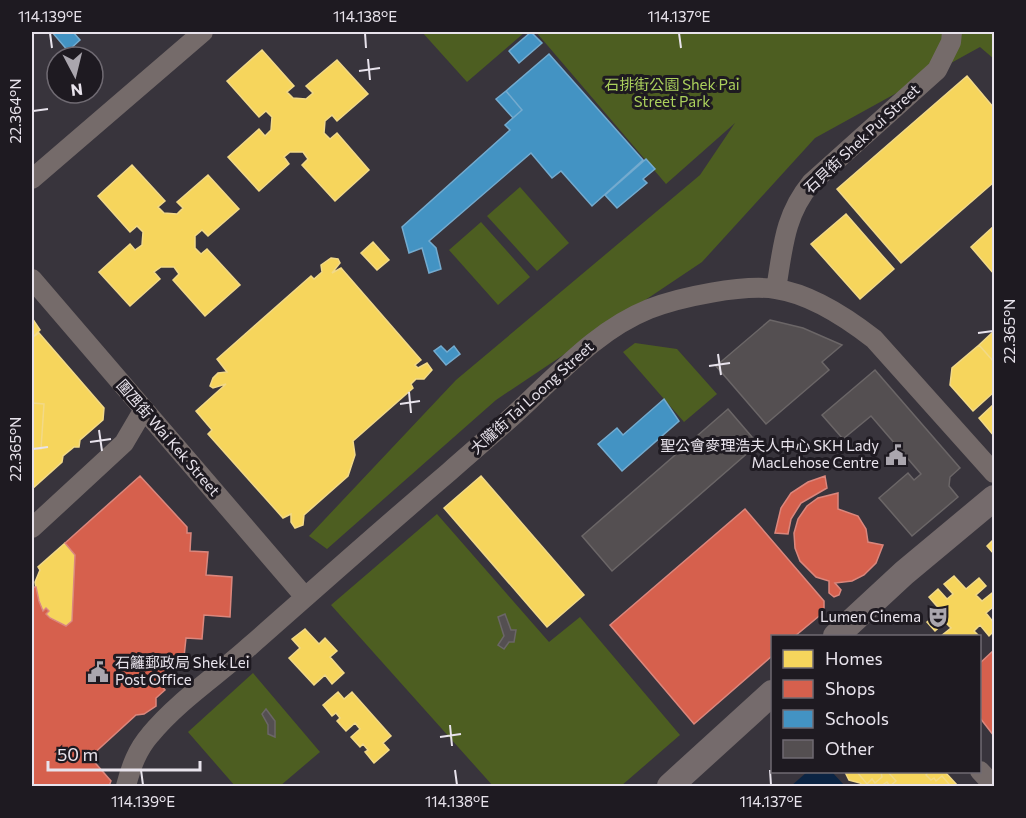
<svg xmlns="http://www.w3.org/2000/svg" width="1026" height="818" font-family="Commissioner,'Noto Sans TC',sans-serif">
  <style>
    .green { fill: #4d5e21 }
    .water { fill: #0b2443 }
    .homes { fill: #f6d55c; stroke: #f2d987; stroke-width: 1.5 }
    .shops { fill: #d6604d; stroke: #db877d; stroke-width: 1.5 }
    .schools { fill: #4393c3; stroke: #74abcf; stroke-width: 1.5 }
    .building { fill: #544f51; stroke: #6b6667; stroke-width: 1.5 }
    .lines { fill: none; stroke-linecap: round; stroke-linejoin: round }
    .minor { stroke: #756b6a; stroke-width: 20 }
    .major { stroke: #756b6c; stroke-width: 26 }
    .ticks { fill: none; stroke: #e8e3ec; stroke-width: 2 }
    .labels { text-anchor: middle; stroke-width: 6; stroke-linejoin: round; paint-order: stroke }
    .park-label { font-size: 15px; fill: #abd05c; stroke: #1e1a21 }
    .street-label { font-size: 15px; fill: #e8e3ec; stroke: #1e1a21 }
    .poi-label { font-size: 15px; fill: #e8e3ec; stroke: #1e1a21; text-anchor: end }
    .neatline { fill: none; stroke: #e8e3ec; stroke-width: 2 }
    .ticks-label { font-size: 15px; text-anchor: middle; fill: #e8e3ec }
  </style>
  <rect width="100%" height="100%" fill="#38343c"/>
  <path class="green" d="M422,32H525L467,82Z
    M536,32H994V59L980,47L815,138L702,262L496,400L327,549L309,536L456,380L700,175L735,123L666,184Z
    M520,187L569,243L537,271L487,216Z
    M481,222L530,277L498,305L449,250Z
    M635,343L677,349L717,394L684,422L623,352Z
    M437,514L549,642L580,617L680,735L621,786H493L331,605Z
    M253,673L320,752L280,786H235L188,732Z"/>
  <path class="water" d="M807,772H832L845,786H791Z"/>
  <path class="homes" d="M262,50L294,86L287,92L293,98L306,99L313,93L306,86L337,60L368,94L337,121L332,115L325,121L324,133L330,139L337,133L369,170L335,201L302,165L308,159L303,152H290L284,157L289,164L259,191L228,157L259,129L265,136L271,130L272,117L266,111L259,117L227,81Z
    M967,76L994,108V182L901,263L837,189Z
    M132,165L165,201L158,207L164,213L177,214L183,208L177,202L208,175L239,209L208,236L202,230L195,236V248L201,254L207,249L240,285L205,316L173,280L179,274L174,267H161L154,272L160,279L130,306L99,272L130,244L135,250L142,245L143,232L137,226L130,232L98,196Z
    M846,214L894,269L860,299L811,244Z
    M994,226V274L971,247Z
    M373,242L389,260L377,270L361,253Z
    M331,258L338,259L340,263L332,273L341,268L421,360L415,365L418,368L427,363L432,370L424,379H416L411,384L413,388L353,441L355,455L348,476L304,515L303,525L295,528L291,522V514L283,518L208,434L212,430L196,411L226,384L213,388L210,386L213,378L218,373L227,372L217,359L311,276L314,279L322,272L321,265Z
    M32,318L40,330L32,338Z
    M994,331V362L979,345Z
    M39,333L104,408L103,420L80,440L79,447H74L63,456L62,462L32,489V448L41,449L44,404L32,403V338Z
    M979,345L994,362V392L973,411L950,385L952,368Z
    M32,403L44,404L41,449L32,448Z
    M994,404V436L979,418Z
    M481,476L584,595L547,627L444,508Z
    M994,539V554L987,546Z
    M65,543L75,555L72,621L66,626L50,618L46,614L49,611L46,608L43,611L37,595L35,582L40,570L38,567Z
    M954,576L966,589L979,578L986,586L976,595L982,601L992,593L994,596V606L986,613L994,623V631L989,636L980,625L974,631L979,636H941L951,628L945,622L935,631L927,622L941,611L929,597L938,589L947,599L953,594L944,584Z
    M305,629L319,644L325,638L337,651L330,657L344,673L332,684L325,675L314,685L289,658L300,648L292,639Z
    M338,692L344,699L352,692L391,736L383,743L389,750L374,763L365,752L368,750L363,744L360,747L351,737L360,729L355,723L346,731L337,721L340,718L336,713L332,716L323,705Z
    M845,772H945L958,786H863L860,783L849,780Z
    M857,772H881L882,777L875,783L872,779L867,784Z
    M888,772H928L926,775L931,780L934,778L936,781L942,776L949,784L946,786H881L887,782L890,786L896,781Z"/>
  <path class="shops" d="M140,476L187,527V533H191L190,551L208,552L206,575L232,577L230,617L204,615L202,639L186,638L184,657L178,656V662L157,680L165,690L156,698V706L144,714L136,715L90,757L111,781L109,786H32V587H36L39,601L43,611L46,608L49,611L46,614L50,618L66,626L72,621L75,555L65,543Z
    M825,476L827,488L801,503L791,519L788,534L775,533L781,508L791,493L808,482Z
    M838,493V509L858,516L866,529L868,542L883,545L876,563L864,575L852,581L835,583L841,590L839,595L834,597L829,593V581L816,577L800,561L795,548L794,533L798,519L807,506L818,498Z
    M745,509L824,601V612L795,636H772V656L694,724L610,625Z
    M745,509L824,601V612L795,636H772V656L694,724L610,625Z
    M994,650V736L980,718V663Z"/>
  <path class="schools" d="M52,32H73L80,40L68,51Z
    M531,32L542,43L519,63L509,51Z
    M549,54L643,160L592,206L561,171L552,178L531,153L429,241L436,248L441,269L429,273L422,248L409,253L402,227L510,130L505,125L522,110L506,91Z
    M506,91L522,110L513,118L496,99Z
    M646,159L655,169L643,179L647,183L617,208L605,195Z
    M441,346L447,352L454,346L460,354L446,365L434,351Z
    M664,399L679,421L622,471L598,444L617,428L623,435Z"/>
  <path class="building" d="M770,320L803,328L842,345L822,362L829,370L766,424L716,366Z
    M875,370L960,468L950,477L949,486L958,497L912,536L879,498L908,473L914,480L921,474L871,416L843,439L822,415Z
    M728,409L758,444L612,571L582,536Z
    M505,614L511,630H516L514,642H509L504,649L498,645L504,636L498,617Z
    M266,709L275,721V737L268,734V725L262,714Z"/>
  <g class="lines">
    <path class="minor" d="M32,179L203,32
      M32,279L305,597
      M776,289C783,248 784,216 811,183L937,70L951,42L952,32
      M32,528L124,443L144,409
      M980,771L994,786
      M126,786C131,767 137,750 150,735C179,700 217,676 250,646C316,588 382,529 449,472C476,448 505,424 531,399C567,365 602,328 649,309C680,297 743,284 776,289C811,294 847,318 874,339L994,473"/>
    <path class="major" d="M836,636L904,573L994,498
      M670,786L772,693"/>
  </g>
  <path class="ticks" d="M50,33L52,48M365,33L366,48M679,33L681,48M368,59L370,80M359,71L380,68M33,111L48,109M978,333L993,331M718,354L721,375M709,366L730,363M409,392L411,413M400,404L420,401M99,430L102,451M90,442L111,439M33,449L48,447M450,725L452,746M440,737L461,734M141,770L143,785M455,770L457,785M770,770L771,785"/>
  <defs>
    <symbol id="civic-bare" viewBox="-9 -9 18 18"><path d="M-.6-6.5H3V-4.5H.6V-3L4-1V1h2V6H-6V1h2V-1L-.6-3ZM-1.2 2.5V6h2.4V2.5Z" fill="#aaa6ae" stroke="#1e1a21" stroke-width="2.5" paint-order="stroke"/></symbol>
    <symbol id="theatre-bare" viewBox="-9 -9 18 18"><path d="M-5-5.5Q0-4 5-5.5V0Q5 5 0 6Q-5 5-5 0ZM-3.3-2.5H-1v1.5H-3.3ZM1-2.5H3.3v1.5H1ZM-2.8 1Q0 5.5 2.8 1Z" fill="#aaa6ae" stroke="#1e1a21" stroke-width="2.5" paint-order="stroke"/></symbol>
  </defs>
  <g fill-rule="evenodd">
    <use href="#civic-bare" x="881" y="440" width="30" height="30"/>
    <use href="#theatre-bare" x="923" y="602" width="30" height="30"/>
    <use href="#civic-bare" x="83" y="657" width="30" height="30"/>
  </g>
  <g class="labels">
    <g class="park-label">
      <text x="672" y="90">石排街公園 Shek Pai<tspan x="672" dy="17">Street Park</tspan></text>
    </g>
    <g class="street-label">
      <text transform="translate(862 139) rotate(-43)" y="5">石貝街 Shek Pui Street</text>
      <text transform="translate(532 398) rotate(-42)" y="5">大隴街 Tai Loong Street</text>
      <text transform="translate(168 438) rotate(49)" y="5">圍乪街 Wai Kek Street</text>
    </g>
    <g class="poi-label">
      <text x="879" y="451">聖公會麥理浩夫人中心 SKH Lady<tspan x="879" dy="17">MacLehose Centre</tspan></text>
      <text x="921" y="622">Lumen Cinema</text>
      <text x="115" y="668" text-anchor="start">石籬郵政局 Shek Lei<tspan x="115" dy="17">Post Office</tspan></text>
    </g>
  </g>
  <rect width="1026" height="818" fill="none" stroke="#1e1a21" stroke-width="66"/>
  <rect x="771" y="635" width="210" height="138" fill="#1e1a21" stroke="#6f6a72" stroke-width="1.5"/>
  <rect x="783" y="650" width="30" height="18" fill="#f6d55c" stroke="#6f6a72" stroke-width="1.5"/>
  <text x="825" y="665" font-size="18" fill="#e8e3ec">Homes</text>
  <rect x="783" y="680" width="30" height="18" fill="#d6604d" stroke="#6f6a72" stroke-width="1.5"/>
  <text x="825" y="695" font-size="18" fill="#e8e3ec">Shops</text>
  <rect x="783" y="710" width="30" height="18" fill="#4393c3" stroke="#6f6a72" stroke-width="1.5"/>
  <text x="825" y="725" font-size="18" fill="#e8e3ec">Schools</text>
  <rect x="783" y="740" width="30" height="18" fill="#544f51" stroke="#6f6a72" stroke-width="1.5"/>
  <text x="825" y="755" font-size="18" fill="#e8e3ec">Other</text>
  <g transform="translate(75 75) rotate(173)"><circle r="28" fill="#1e1a21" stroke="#6f6a72" stroke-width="1.5"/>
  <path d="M0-4.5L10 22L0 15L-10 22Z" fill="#aaa6ae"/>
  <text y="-9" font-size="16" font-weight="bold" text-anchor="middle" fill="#e8e3ec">N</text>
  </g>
  <path d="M48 761v9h152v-9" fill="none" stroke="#e8e3ec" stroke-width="3"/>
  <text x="57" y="761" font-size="18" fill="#e8e3ec" stroke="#1e1a21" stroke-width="4.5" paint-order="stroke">50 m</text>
  <rect x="33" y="33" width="960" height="752" class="neatline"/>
  <g class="ticks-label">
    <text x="50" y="22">114.139°E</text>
    <text x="365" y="22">114.138°E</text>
    <text x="679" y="22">114.137°E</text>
    <text transform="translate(16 111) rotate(-90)" y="5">22.364°N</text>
    <text transform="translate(1010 331) rotate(-90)" y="5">22.365°N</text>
    <text transform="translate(16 449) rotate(-90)" y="5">22.365°N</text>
    <text x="143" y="807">114.139°E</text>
    <text x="457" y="807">114.138°E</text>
    <text x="771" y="807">114.137°E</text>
  </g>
</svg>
